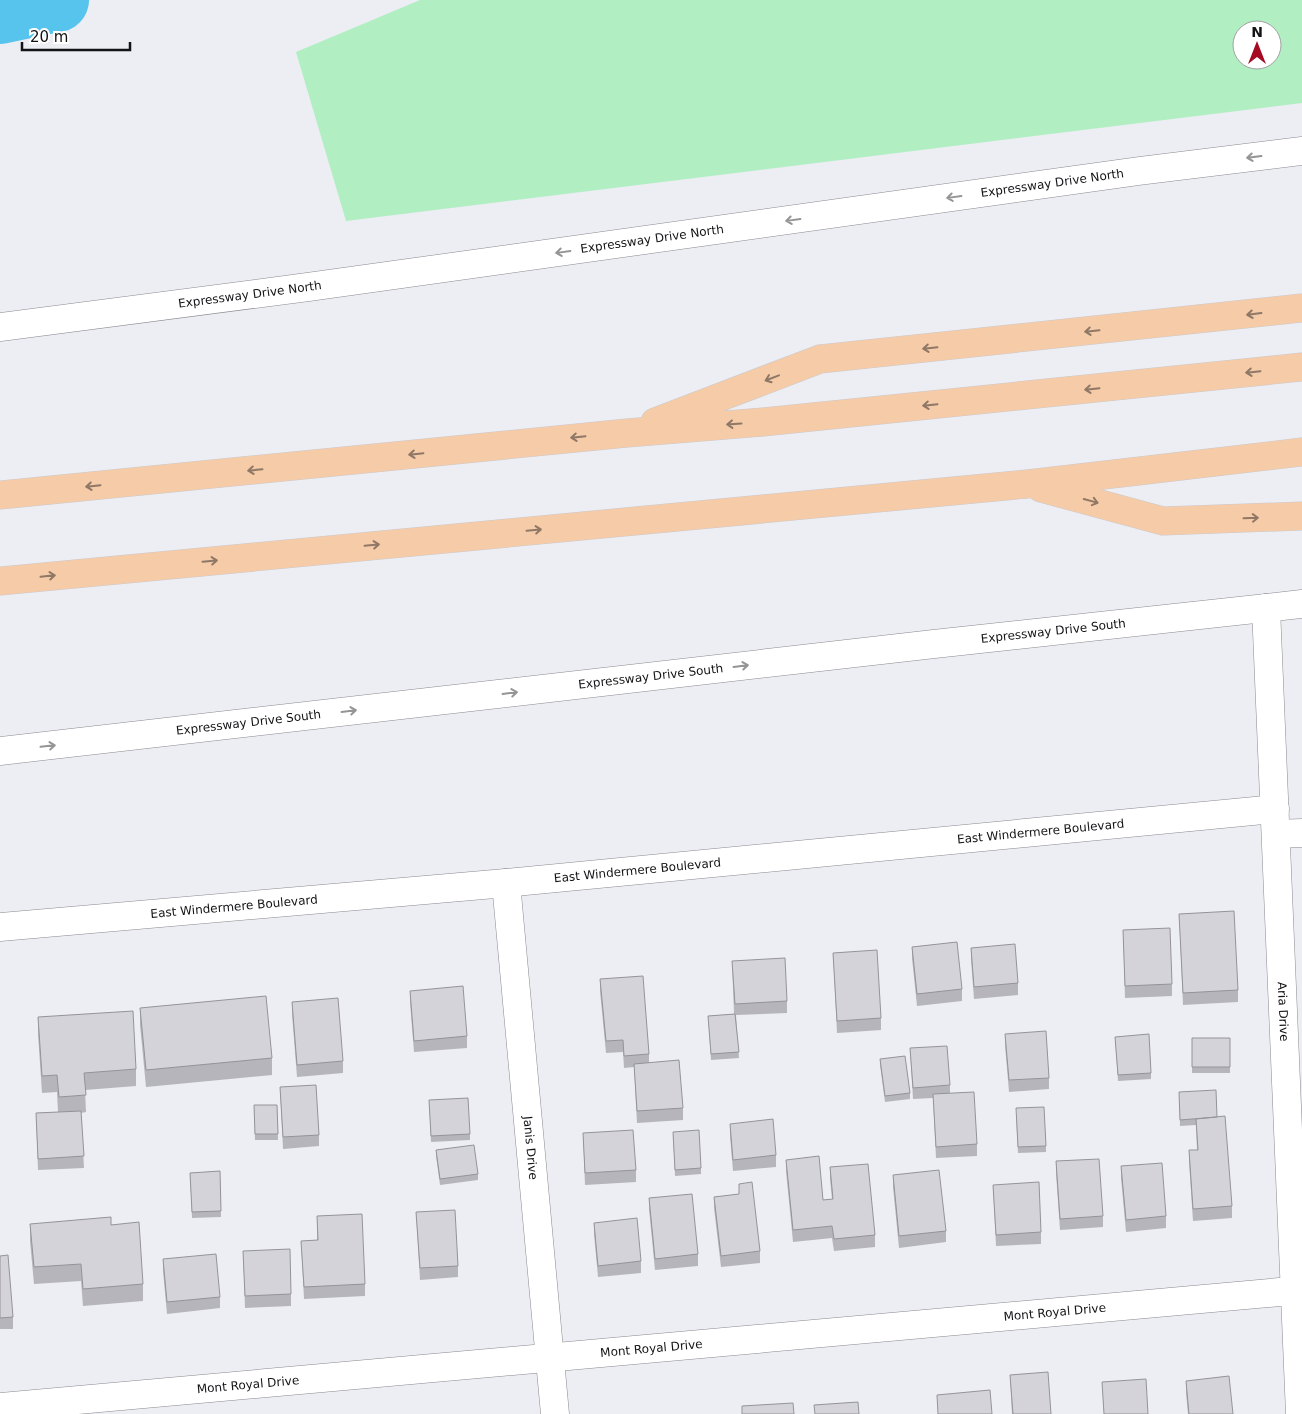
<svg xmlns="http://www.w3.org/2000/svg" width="1302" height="1414" font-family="'DejaVu Sans',sans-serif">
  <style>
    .green { fill: #b1efc3; fill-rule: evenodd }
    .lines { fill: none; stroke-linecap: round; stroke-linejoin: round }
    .river { stroke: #56c4ed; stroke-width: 64 }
    .minor-casing { stroke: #8a8a90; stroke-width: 29 }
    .tertiary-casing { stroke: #8a8a90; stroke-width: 29 }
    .motorway-casing { stroke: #cbcbcc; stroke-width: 29 }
    .minor { stroke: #fff; stroke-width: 28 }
    .tertiary { stroke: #fff; stroke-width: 28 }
    .motorway { stroke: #f6cba8; stroke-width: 28 }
    .wall { fill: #b5b5bb }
    .building { fill: #d3d3d9; stroke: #949498 }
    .oneway { stroke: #959596 }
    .oneway2 { stroke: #907866 }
    .labels { text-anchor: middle; stroke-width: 4.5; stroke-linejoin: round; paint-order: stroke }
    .street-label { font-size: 12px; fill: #131316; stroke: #fff }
  </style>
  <rect width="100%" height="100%" fill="#ededf4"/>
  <path class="green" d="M420,0H1302V103L346,221L296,52ZM1242,30H1272V60H1242Z"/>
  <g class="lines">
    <path class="river" d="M0,12L57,0"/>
    <defs>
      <g id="minor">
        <path id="s1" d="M1266,608L1300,1414"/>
        <path d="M1276,834L1302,833"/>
        <path id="s2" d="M506,883L555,1414"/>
        <path id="s3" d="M0,927L506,883L1275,809"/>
        <path id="s4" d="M0,1407L1302,1290"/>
      </g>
      <g id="tertiary">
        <path id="s5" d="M0,327L308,287L1139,171L1302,151"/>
        <path id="s6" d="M0,751L934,644L1302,604"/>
      </g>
      <path id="motorway" d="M655,422L820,359L1302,308
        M1041,488L1163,521L1302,516
        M0,495L627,433L763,422L1302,367
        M0,581L1027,484L1302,452"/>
    </defs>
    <use href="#minor" class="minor-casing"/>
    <use href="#tertiary" class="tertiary-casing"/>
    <use href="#motorway" class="motorway-casing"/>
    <use href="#minor" class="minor"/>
    <use href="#tertiary" class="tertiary"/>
    <use href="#motorway" class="motorway"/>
  </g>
  <path class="wall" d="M1179,914L1238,990V1002L1183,1005Z
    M1123,930L1172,984V996L1125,998Z
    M912,947L962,989V1001L917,1006L912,958Z
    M971,948L1018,983V995L974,999L971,959Z
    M833,953L881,1018V1030L837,1033Z
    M732,961L787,1001V1013L736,1015L739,1058L711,1060L708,1016L734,1014Z
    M600,979L649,1054V1063L683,1108V1120L637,1123L634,1067L624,1068L623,1052L606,1053L600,991Z
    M410,991L467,1036V1048L414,1052L410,1002Z
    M292,1002L343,1061V1073L297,1077L292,1014Z
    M140,1008L272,1058V1075L146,1087L140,1025Z
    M38,1017L136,1069V1086L85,1090L86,1112L81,1113L84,1168L38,1170L36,1113L58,1112L57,1092L42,1093L38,1034Z
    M1005,1034L1049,1078V1089L1009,1092L1005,1045Z
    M1115,1037L1151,1073V1079L1118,1081Z
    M1192,1038H1230V1073H1192Z
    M910,1048L950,1085V1093L977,1144V1156L936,1158L933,1098L913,1099Z
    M880,1059L910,1093V1099L885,1102L880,1065Z
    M280,1087L319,1135V1146L283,1149Z
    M1179,1092L1217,1117L1232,1206V1218L1193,1221L1189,1162V1150H1197L1196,1125L1180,1126Z
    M429,1100L470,1134V1140L431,1142Z
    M254,1105H277L278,1140H255Z
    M1016,1114L1046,1146V1152L1018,1153Z
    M730,1124L776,1155V1167L733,1171L730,1136Z
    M673,1132L701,1168V1174L675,1176Z
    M583,1133L636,1170V1182L585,1185Z
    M436,1150L478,1174V1180L440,1185L436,1156Z
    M786,1160L823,1200L832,1199L830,1179V1167L875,1235V1247L834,1251L832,1238L793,1242L786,1171Z
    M1056,1161L1103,1216V1227L1060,1230L1056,1173Z
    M1121,1166L1166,1216V1228L1126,1232L1121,1178Z
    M220,1171L221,1217L192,1218L190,1173Z
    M893,1175L946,1231V1242L899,1248L893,1187Z
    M739,1184L760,1251V1263L721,1267L714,1208V1197L739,1194Z
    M993,1185L1041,1232V1244L996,1246Z
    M649,1198L698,1254V1266L655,1270L649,1209Z
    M416,1212L458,1266V1277L420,1280Z
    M317,1216L365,1284V1296L304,1299L301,1241L317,1240Z
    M594,1223L641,1261V1273L598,1277L594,1234Z
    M30,1224L111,1225L143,1284V1301L83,1306L81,1281L34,1284L30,1241Z
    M243,1251L291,1294V1306L245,1308Z
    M0,1256L13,1317V1329H0Z
    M163,1259L220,1297V1308L167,1314L163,1271Z
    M1010,1375L1051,1414H1012Z
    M1186,1381L1233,1414H1188L1186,1393Z
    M1102,1382L1148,1414H1104Z"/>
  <path class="building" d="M1234,911L1238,990L1183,993L1179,914Z
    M1170,928L1172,984L1125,986L1123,930Z
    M957,942L962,989L917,994L912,947Z
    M1015,944L1018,983L974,987L971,948Z
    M877,950L881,1018L837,1021L833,953Z
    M785,958L787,1001L735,1004L732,961Z
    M643,976L649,1054L624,1056L623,1040L606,1041L600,979Z
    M463,986L467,1036L414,1041L410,991Z
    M266,996L272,1058L146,1070L140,1008Z
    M338,998L343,1061L297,1065L292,1002Z
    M133,1011L136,1069L84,1073L86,1095L59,1097L57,1075L42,1076L38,1017Z
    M735,1014L739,1052L711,1054L708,1016Z
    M1046,1031L1049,1078L1009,1080L1005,1034Z
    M1149,1034L1151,1073L1118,1075L1115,1037Z
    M1192,1038H1230V1067H1192Z
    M947,1046L950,1085L913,1088L910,1048Z
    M905,1056L910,1093L885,1096L880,1059Z
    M679,1060L683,1108L637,1111L634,1064Z
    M316,1085L319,1135L283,1137L280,1087Z
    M1216,1090L1217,1117L1180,1120L1179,1092Z
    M974,1092L977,1144L936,1147L933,1094Z
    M468,1098L470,1134L431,1136L429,1100Z
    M254,1105H277L278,1134H255Z
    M1044,1107L1046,1146L1018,1147L1016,1108Z
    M81,1111L84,1156L38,1159L36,1113Z
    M1225,1116L1232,1206L1193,1209L1189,1150H1198L1196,1119Z
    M773,1119L776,1155L733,1160L730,1124Z
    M633,1130L636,1170L585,1173L583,1133Z
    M699,1130L701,1168L675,1170L673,1132Z
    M474,1145L478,1174L440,1179L436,1150Z
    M819,1156L823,1200L833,1199L830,1167L868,1164L875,1235L834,1239L832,1226L793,1230L786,1160Z
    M1099,1159L1103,1216L1060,1219L1056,1161Z
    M1162,1163L1166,1216L1126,1220L1121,1166Z
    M939,1170L946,1231L899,1236L893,1175Z
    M220,1171L221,1211L192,1212L190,1173Z
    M752,1182L760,1251L721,1256L714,1197L739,1194V1184Z
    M1039,1182L1041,1232L996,1235L993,1185Z
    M692,1194L698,1254L655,1259L649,1198Z
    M455,1210L458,1266L420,1268L416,1212Z
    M362,1214L365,1284L304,1287L301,1241L318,1240L317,1216Z
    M111,1217V1225L139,1222L143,1284L83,1289L81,1264L34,1267L30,1224Z
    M637,1218L641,1261L598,1266L594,1223Z
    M290,1249L291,1294L245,1296L243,1251Z
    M216,1254L220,1297L167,1302L163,1259Z
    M8,1255L13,1317L0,1318V1256Z
    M1048,1372L1051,1414H1013L1010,1375Z
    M1229,1376L1233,1414H1189L1186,1381Z
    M1146,1379L1148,1414H1104L1102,1382Z
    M990,1390L992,1414H938L937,1395Z
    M858,1402L859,1414H815L814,1405Z
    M793,1403L794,1414H742V1406Z"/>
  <defs><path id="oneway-shaft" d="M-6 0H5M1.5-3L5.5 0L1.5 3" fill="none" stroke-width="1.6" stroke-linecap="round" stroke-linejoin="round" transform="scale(1.25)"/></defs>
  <g class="oneway">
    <use href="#oneway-shaft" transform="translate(1254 157) rotate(173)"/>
    <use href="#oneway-shaft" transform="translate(954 197) rotate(172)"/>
    <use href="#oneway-shaft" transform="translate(793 220) rotate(172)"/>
    <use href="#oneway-shaft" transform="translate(563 252) rotate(172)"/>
    <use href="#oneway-shaft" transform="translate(741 666) rotate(-7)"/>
    <use href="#oneway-shaft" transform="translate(510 693) rotate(-7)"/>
    <use href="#oneway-shaft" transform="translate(349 711) rotate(-7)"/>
    <use href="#oneway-shaft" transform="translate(48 746) rotate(-6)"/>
  </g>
  <g class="oneway2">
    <use href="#oneway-shaft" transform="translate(1254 314) rotate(173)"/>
    <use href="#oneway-shaft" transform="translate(1092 331) rotate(174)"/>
    <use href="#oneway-shaft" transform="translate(930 348) rotate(174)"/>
    <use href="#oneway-shaft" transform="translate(1253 372) rotate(174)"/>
    <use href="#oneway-shaft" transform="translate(772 378) rotate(159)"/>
    <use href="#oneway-shaft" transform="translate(1092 389) rotate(174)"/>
    <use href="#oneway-shaft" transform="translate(930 405) rotate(174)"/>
    <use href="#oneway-shaft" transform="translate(734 424) rotate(176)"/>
    <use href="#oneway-shaft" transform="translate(578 437) rotate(174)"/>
    <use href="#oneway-shaft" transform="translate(416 454) rotate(174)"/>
    <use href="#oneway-shaft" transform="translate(255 470) rotate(174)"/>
    <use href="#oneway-shaft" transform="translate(93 486) rotate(174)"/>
    <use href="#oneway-shaft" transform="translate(1091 501) rotate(15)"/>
    <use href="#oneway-shaft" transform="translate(1251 518) rotate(-2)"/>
    <use href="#oneway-shaft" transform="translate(534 530) rotate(-5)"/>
    <use href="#oneway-shaft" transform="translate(372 545) rotate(-5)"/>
    <use href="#oneway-shaft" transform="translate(210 561) rotate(-5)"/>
    <use href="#oneway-shaft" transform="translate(48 576) rotate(-6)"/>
  </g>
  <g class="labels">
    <g class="street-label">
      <text dy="4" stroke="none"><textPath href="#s5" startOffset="1062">Expressway Drive North</textPath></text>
      <text dy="4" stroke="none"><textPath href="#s5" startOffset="658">Expressway Drive North</textPath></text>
      <text dy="4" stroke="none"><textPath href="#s5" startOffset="252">Expressway Drive North</textPath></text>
      <text dy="4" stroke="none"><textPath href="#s6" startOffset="1060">Expressway Drive South</textPath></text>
      <text dy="4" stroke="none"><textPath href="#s6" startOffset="655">Expressway Drive South</textPath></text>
      <text dy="4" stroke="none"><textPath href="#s6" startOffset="250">Expressway Drive South</textPath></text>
      <text dy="4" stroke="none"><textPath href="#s3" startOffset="1045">East Windermere Boulevard</textPath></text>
      <text dy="4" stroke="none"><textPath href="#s3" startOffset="640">East Windermere Boulevard</textPath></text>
      <text dy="4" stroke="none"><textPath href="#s3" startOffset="235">East Windermere Boulevard</textPath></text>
      <text dy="4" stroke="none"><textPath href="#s1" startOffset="404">Aria Drive</textPath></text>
      <text dy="4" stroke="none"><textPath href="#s2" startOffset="266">Janis Drive</textPath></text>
      <text dy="4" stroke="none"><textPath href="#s4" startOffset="1059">Mont Royal Drive</textPath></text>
      <text dy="4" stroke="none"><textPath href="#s4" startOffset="654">Mont Royal Drive</textPath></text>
      <text dy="4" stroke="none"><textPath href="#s4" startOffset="249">Mont Royal Drive</textPath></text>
    </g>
  </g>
  <g transform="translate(1257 45)"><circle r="24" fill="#ffffff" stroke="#a1a1a2"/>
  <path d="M0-4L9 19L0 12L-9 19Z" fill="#a50a22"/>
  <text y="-8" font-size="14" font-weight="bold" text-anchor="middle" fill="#131316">N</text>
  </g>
  <path d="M22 42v8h108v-8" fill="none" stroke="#131316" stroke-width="2.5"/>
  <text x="30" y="42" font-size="15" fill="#131316" stroke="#ffffff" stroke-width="4" paint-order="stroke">20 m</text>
</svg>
